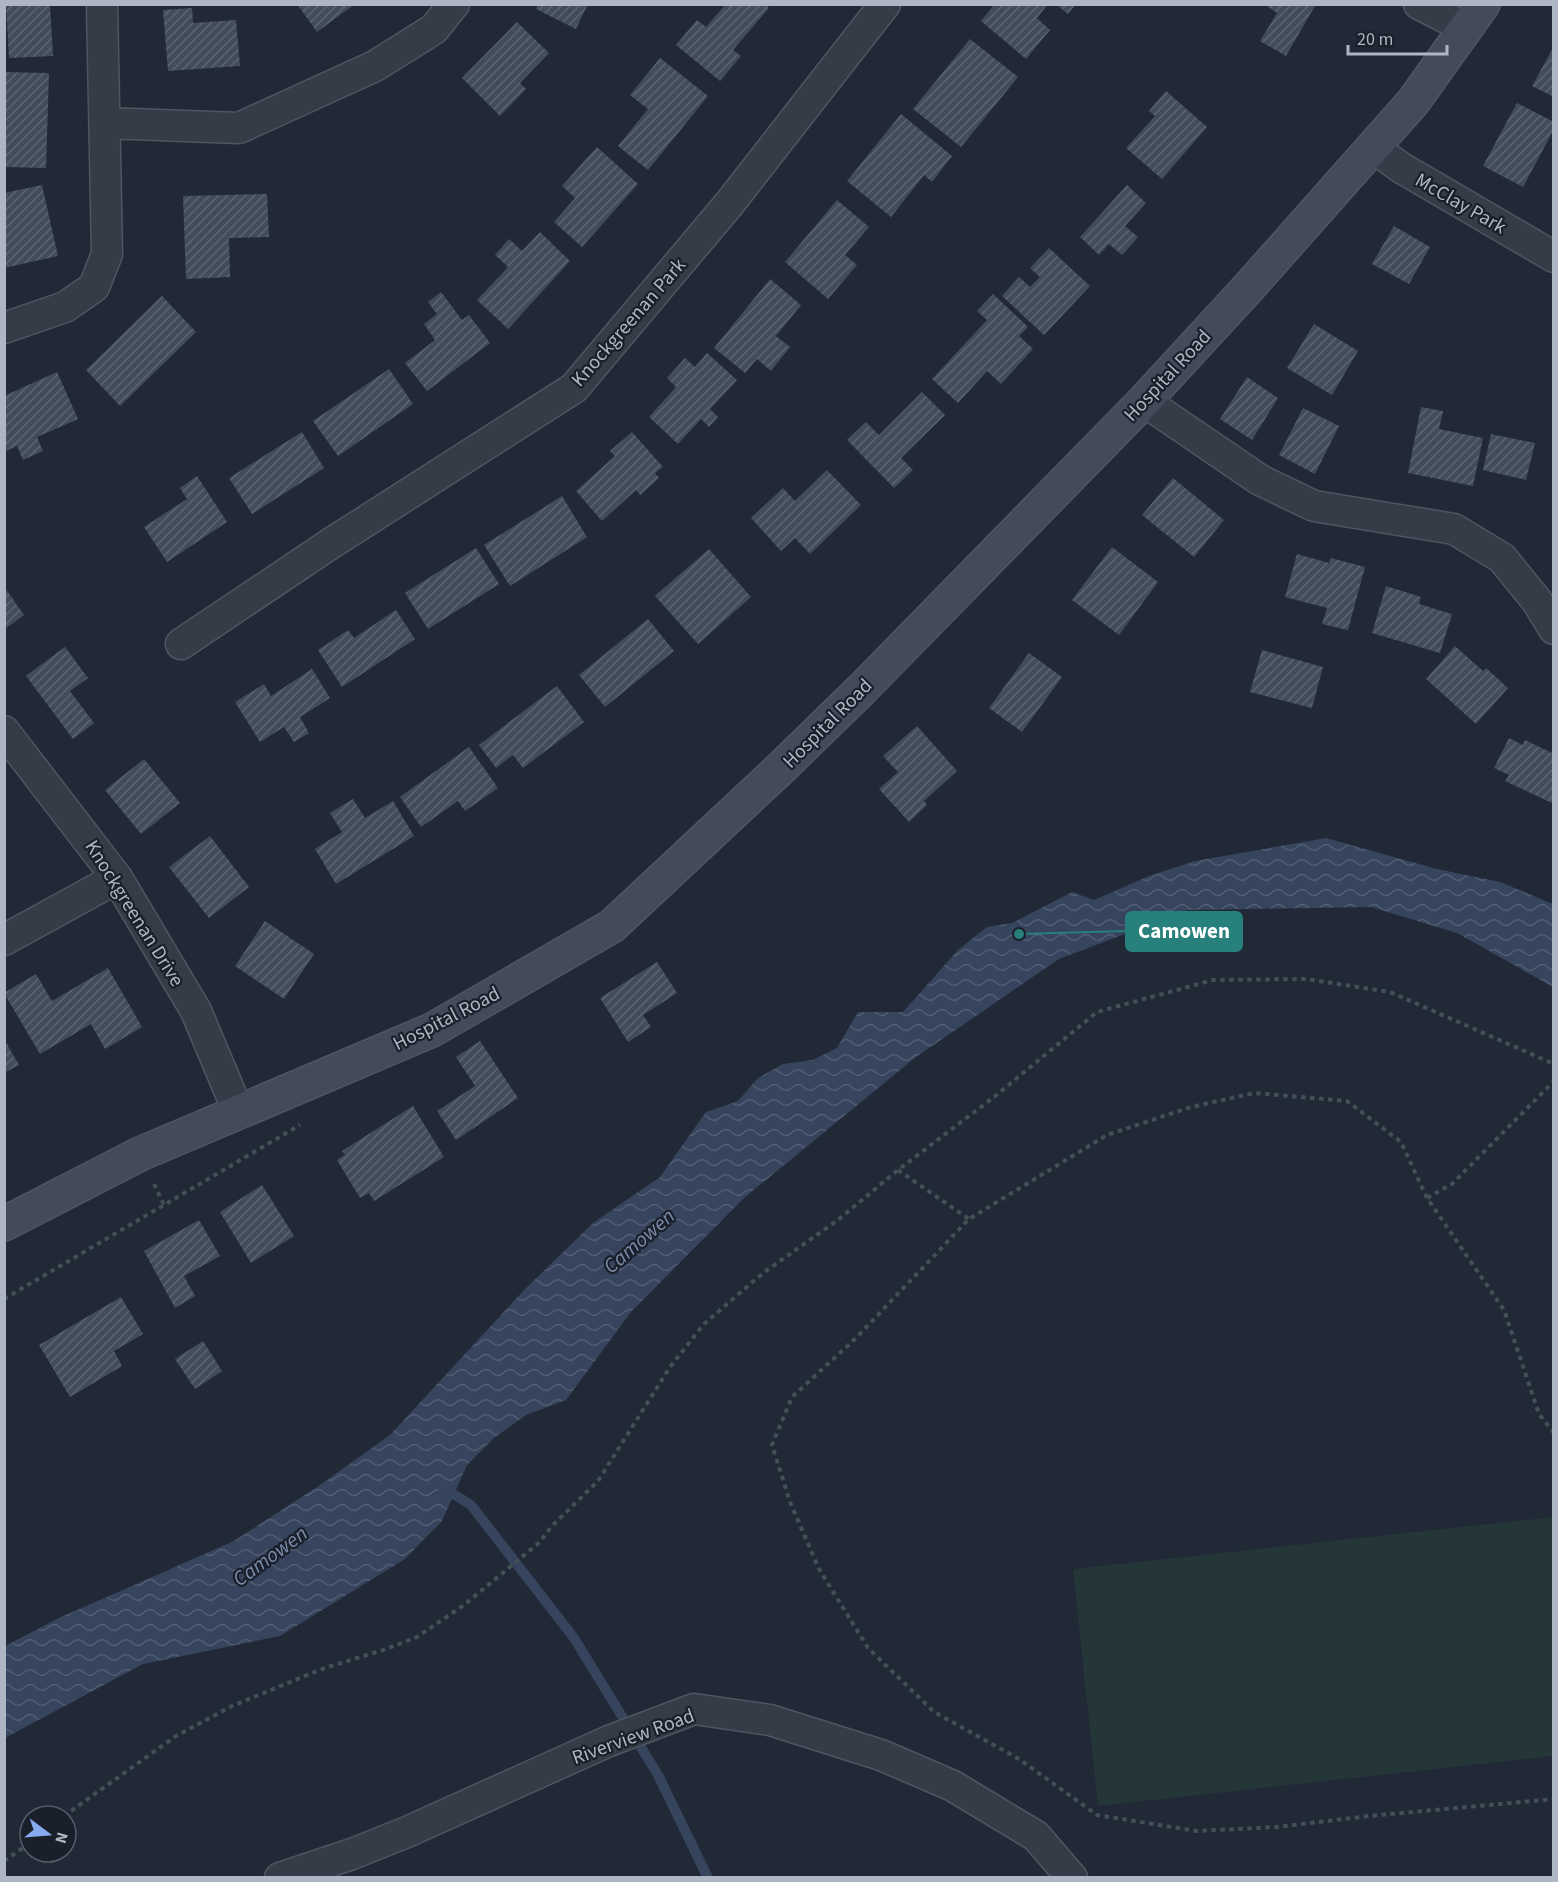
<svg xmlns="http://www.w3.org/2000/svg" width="1558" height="1882" font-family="'Source Sans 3',sans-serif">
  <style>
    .green { fill: #243638 }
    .water { fill: url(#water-waves) }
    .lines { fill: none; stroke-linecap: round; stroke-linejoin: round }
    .stream { stroke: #36445d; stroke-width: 10 }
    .building { fill: url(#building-hatch) }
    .street-casing { stroke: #4f5661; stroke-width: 33 }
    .secondary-casing { stroke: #4f5661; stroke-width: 36 }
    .path { stroke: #415155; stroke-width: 4; stroke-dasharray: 4.5 4.5; stroke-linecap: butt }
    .street { stroke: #353b47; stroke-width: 30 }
    .secondary { stroke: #434a5a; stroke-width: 33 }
    .labels { text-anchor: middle; stroke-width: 4.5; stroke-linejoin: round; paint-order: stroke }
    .street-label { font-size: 20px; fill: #afb6c3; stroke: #1a202b }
    .water-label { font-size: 21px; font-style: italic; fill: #798caa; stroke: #1a202b }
    .leader { fill: none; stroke: #27807b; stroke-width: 2 }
    .callout-dot { fill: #27807b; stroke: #1a202b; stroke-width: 2 }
    .callout { fill: #27807b; stroke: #27807b; stroke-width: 2 }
    .callout-label { font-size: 21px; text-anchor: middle; font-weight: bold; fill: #fff }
  </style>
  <defs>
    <pattern id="water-waves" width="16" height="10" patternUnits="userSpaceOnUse" patternTransform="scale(1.5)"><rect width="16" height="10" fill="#36445d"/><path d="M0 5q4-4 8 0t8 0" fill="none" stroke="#515d73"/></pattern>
    <pattern id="building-hatch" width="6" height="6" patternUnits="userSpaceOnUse" patternTransform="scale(1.5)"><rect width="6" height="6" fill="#434c5b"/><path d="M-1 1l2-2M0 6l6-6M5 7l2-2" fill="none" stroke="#5c6471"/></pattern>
  </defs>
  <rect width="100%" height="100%" fill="#212936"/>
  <path class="green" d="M1553,1517V1756L1098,1806L1073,1569Z"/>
  <path class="water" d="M1326,838L1437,869L1500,882L1553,904V987L1457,933L1371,907L1188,910L1059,959L916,1057L744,1198L631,1312L566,1400L526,1415L494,1438L467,1465L442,1521L405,1559L280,1636L143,1664L5,1738V1646L59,1618L234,1541L317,1487L390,1435L525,1289L593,1223L660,1177L706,1112L738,1101L758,1078L783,1064L813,1060L837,1048L858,1012H903L958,950L987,927L1012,923L1072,892L1094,900L1149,876L1195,861Z"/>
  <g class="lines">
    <path class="stream" d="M442,1487L471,1505L574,1638L658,1775L708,1878"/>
  </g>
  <path class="building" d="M297,4H355L317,32Z
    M538,4H588L576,29L536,9Z
    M726,4H765L769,8L733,50L741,56L720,81L676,45L697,20L706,27Z
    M995,4H1048L1037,18L1050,30L1026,59L981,21Z
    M1056,4H1076L1068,14Z
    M1264,4H1316L1286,56L1260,41L1277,13Z
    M6,5H50L53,56L9,58Z
    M192,8L193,23L236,20L240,66L168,71L163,10Z
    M517,22L549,53L520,83L526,89L500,116L462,78Z
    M970,39L1018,77L961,147L913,109Z
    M1554,46V97L1532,86Z
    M660,58L708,96L648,170L618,146L648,109L630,95Z
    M4,72L49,73L46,168L4,167Z
    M1166,91L1207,127L1162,179L1126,148L1155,116L1149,111Z
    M1517,103L1554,122V129L1523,187L1483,166Z
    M901,114L952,156L932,182L924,175L891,217L847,181Z
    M597,147L638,184L582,247L554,222L575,198L562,186Z
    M42,185L58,256L4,268V193Z
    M1127,185L1146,203L1125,226L1138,237L1122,255L1109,244L1099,255L1080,237Z
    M267,194L269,237L229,238L230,277L186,279L183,196Z
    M837,200L869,227L845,255L857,265L828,299L785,262Z
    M1394,226L1430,247L1409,284L1372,264Z
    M540,232L570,261L508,329L477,300L508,267L495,255L509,239L522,251Z
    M1049,248L1090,286L1044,335L1002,296L1019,277L1030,287L1040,277L1030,268Z
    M770,279L801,305L776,336L790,347L771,371L757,359L745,373L714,348Z
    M441,292L462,320L469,315L490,343L427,391L405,363L435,340L424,324L437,314L428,302Z
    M993,294L1028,327L1019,336L1033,349L1001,384L987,371L958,403L932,379L987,320L977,311Z
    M162,296L196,332L120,406L86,370Z
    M1314,324L1358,351L1332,395L1287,368Z
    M707,353L737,380L710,409L718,417L709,427L701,419L678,444L649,417L676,387L667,378L685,358L695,367Z
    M389,369L413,404L338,456L313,421Z
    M57,372L78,419L37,437L43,451L23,460L17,446L4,452V396Z
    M1247,377L1278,398L1252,440L1220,419Z
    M922,392L945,415L901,458L913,470L894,488L847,440L866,422L879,435Z
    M1421,407L1443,411L1439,429L1483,438L1473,486L1408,473Z
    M1303,408L1339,426L1315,474L1279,455Z
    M302,432L324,468L252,514L229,478Z
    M632,432L663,467L655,473L659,478L640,495L636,490L602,521L576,491L615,456L610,451Z
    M1491,434L1535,443L1526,480L1483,470Z
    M827,470L861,505L810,554L795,538L781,551L751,518L783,488L795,501Z
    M197,476L227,522L167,562L144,527L187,499L180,488Z
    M1173,478L1224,520L1194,557L1142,515Z
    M562,496L587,537L510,586L484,545Z
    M1112,547L1158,582L1119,635L1072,600Z
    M476,548L499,584L428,629L405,593Z
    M709,549L751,597L698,644L655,596Z
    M1297,554L1329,563L1331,558L1365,567L1348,630L1322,624L1327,608L1285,597Z
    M1386,586L1421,597L1419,604L1452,614L1440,653L1372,633Z
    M5,588L24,615L5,629Z
    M396,610L415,639L342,687L318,650L348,630L354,638Z
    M648,619L674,651L605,707L579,675Z
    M1455,646L1483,671L1486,668L1508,688L1476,724L1426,679Z
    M65,647L88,678L70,691L94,723L73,739L26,676Z
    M1262,650L1323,667L1312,708L1250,692Z
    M1029,653L1062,677L1022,732L989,708Z
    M312,669L330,698L300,717L309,733L294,742L284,727L260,742L235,702L264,684L271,696Z
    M557,686L584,722L523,768L513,755L496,768L479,745Z
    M917,726L957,771L924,801L927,805L909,822L879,789L898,772L883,756Z
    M1509,738L1523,745L1525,740L1554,754V804L1505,781L1509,775L1494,768Z
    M469,747L498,788L465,811L458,801L421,827L400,797Z
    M144,759L180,803L141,834L105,790Z
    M353,799L365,818L393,801L414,836L336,884L315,849L342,832L330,813Z
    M210,836L249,887L209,918L169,867Z
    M265,921L314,954L284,999L235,966Z
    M657,962L677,993L643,1015L651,1027L628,1042L600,998Z
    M108,968L142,1027L105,1049L91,1024L40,1054L4,993L36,974L52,1001Z
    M4,1039L19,1065L4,1073Z
    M480,1041L518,1098L456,1140L437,1111L475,1086L456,1057Z
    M413,1106L444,1157L374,1201L369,1193L360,1198L337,1160L345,1155L342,1151Z
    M262,1185L294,1236L251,1263L220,1212Z
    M199,1220L220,1256L184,1276L195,1296L175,1308L144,1251Z
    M121,1297L143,1334L114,1351L122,1366L70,1397L39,1345Z
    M203,1341L222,1371L195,1389L175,1359Z"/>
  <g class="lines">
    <defs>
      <path id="street" d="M1419,4L1466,28
        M105,123L239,128L375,66L434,29L454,4
        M1373,147L1400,167L1554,257
        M4,328L65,307L94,287L107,254L102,4
        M1144,401L1260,480L1314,506L1454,529L1502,558L1537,601L1554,629
        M181,644L330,544L574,388L729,204L885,4
        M4,731L117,878L196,1011L238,1111
        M4,940L117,878
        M280,1878L352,1854L407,1832L609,1741L694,1709L770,1720L881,1755L953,1786L1036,1836L1072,1878"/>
      <path id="secondary" d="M4,1224L140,1154L432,1030L612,926L782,767L862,689L1144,401L1249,287L1413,102L1483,4"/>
    </defs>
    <use href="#street" class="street-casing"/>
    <use href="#secondary" class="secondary-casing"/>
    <path class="path" d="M898,1170L969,1219
      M154,1184L164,1205
      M1427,1198L1452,1184L1554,1081
      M4,1299L300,1125
      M1554,1433L1539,1414L1504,1310L1427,1198L1401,1142L1347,1101L1254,1093L1191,1107L1107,1135L969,1219L856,1338L792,1397L772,1445L790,1502L819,1569L868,1648L934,1712L1019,1759L1097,1815L1197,1831L1277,1827L1369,1816L1554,1799
      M64,1816L176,1736L232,1706L322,1669L386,1649L417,1637L464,1605L540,1542L551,1527L598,1481L670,1367L704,1324L763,1273L838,1220L898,1170L994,1097L1097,1012L1213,980L1306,979L1390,992L1554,1064
      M4,1861L30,1843"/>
    <use href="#street" class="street"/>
    <use href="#secondary" class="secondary"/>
  </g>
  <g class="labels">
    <g class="street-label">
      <text transform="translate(1461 203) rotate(30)" y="7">McClay Park</text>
      <text transform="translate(628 322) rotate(-49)" y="7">Knockgreenan Park</text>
      <text transform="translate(1167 375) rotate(-47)" y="7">Hospital Road</text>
      <text transform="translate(827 723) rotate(-45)" y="7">Hospital Road</text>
      <text transform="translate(135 913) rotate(58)" y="7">Knockgreenan Drive</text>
      <text transform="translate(446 1018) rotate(-27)" y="7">Hospital Road</text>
      <text transform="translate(633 1736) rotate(-20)" y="7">Riverview Road</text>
    </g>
    <g class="water-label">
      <text transform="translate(639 1241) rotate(-41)" y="7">Camowen</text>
      <text transform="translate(270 1556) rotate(-36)" y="7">Camowen</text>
    </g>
  </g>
  <path class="leader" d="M1019 934L1126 931"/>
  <circle class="callout-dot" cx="1019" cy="934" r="6"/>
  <rect class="callout" x="1126" y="912" width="116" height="39" rx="6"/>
  <g class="callout-label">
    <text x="1184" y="938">Camowen</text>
  </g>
  <rect width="1558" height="1882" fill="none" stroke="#afb6c3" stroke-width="12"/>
  <g transform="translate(48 1834) rotate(106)"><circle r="28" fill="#1a202b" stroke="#565c68" stroke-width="1.5"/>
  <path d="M0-4.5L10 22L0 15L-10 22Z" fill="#87aaf1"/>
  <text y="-9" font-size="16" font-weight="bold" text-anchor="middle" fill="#afb6c3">N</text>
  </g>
  <path d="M1348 45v9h99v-9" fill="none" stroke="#afb6c3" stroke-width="3"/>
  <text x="1357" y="45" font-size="18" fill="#afb6c3" stroke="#1a202b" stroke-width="4.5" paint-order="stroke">20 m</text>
</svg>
